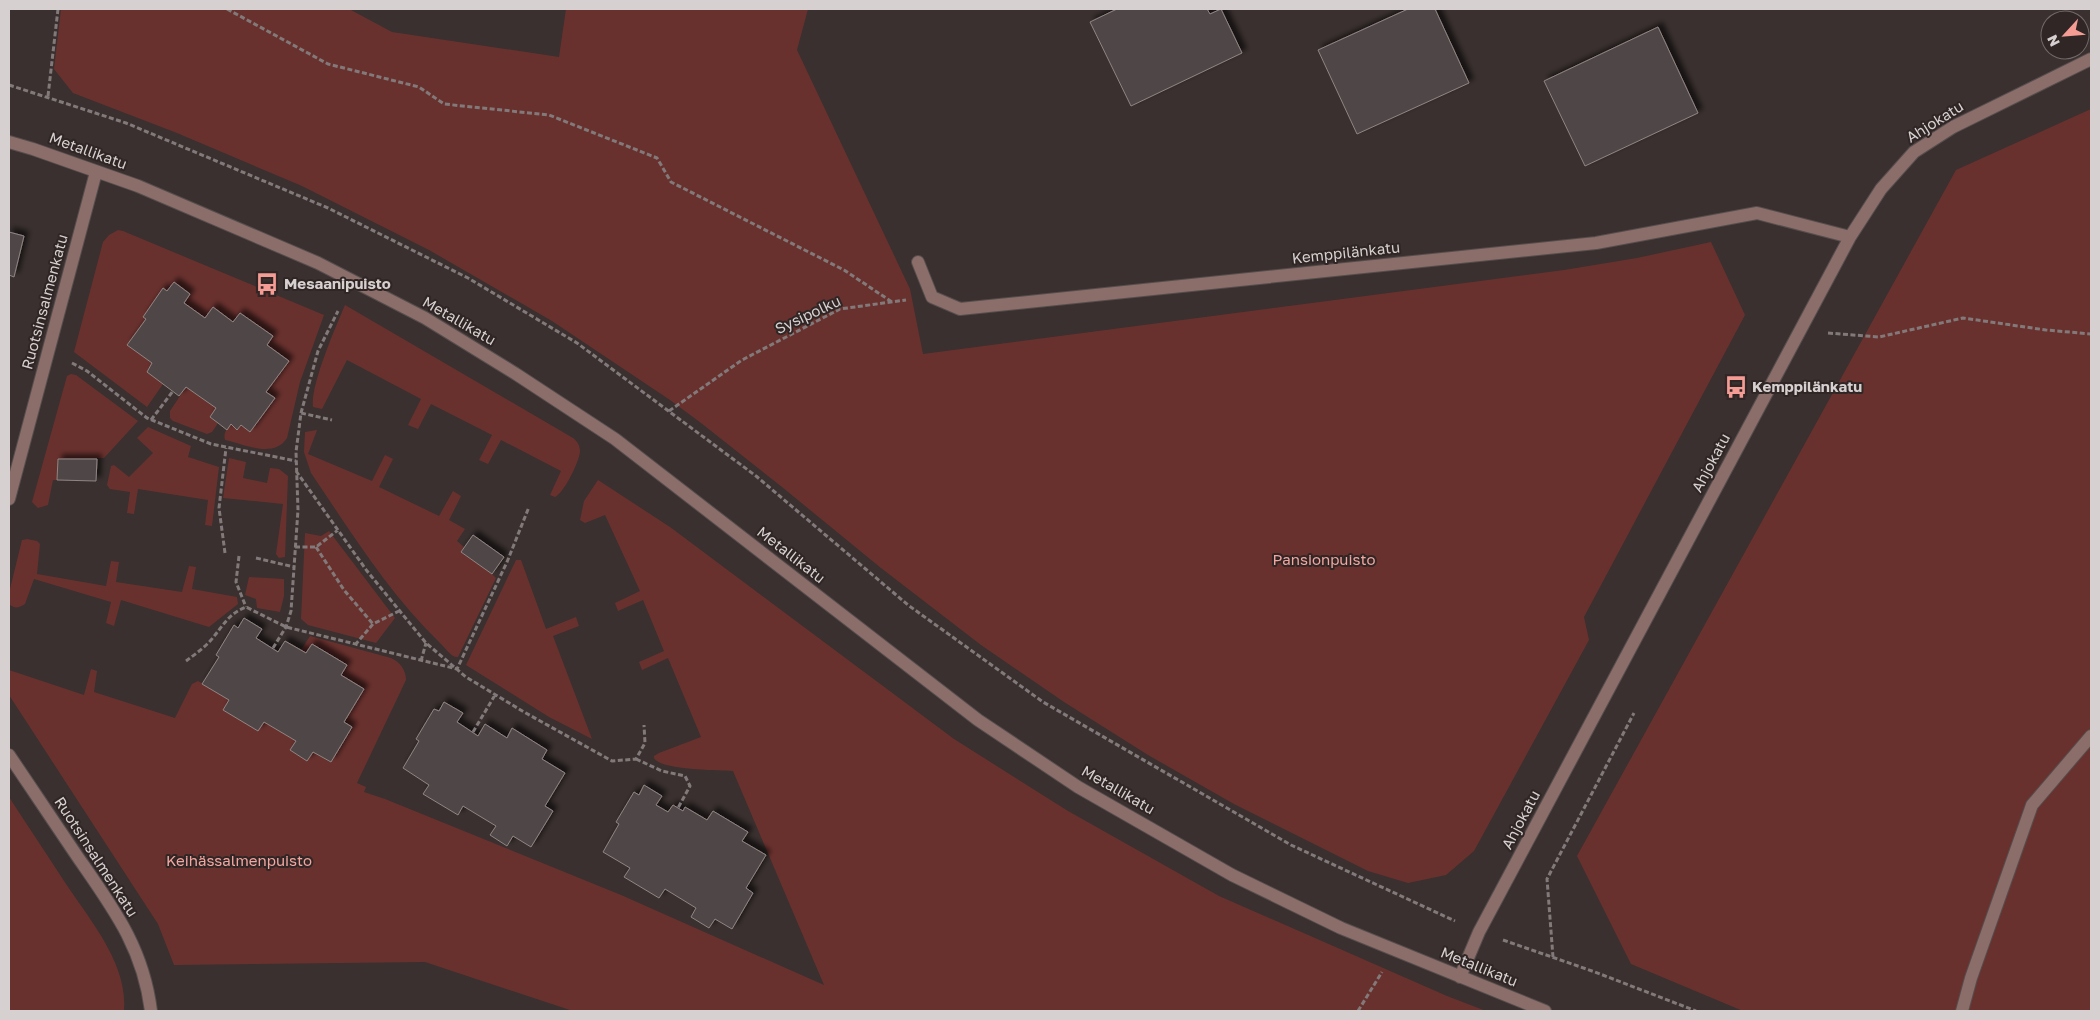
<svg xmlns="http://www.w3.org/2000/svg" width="2100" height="1020" font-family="'Golos Text',sans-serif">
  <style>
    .green { fill: #69312e }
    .building { fill: #504746; stroke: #908584; filter: url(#shadow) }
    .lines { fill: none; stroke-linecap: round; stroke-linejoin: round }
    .minor-casing { stroke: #554d4c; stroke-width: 14 }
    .path { stroke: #827a7a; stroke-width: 3; stroke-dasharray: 5 2.5; stroke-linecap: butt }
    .minor { stroke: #8b6d6a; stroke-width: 12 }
    .labels { text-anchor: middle; stroke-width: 4; stroke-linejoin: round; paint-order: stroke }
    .street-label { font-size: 15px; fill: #d6d0d0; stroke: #2f2625 }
    .poi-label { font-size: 15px; font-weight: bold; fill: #d6d0d0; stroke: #2f2625; text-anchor: start }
    .park-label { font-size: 15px; fill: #f4a6a0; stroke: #2f2625 }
  </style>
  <defs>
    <filter id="shadow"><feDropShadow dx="4.5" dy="-4.5" stdDeviation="2.5" flood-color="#0009"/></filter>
  </defs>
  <rect width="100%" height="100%" fill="#39302f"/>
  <path class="green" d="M61,9H349L392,32L559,57L566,9H808L797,50L910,289L923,354L1564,270L1637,258L1711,242L1745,315L1584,617L1589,640L1474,851L1446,875L1408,883L1368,871L1234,804L1148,755L1064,702L981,645L881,568L782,487L701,423L670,400L552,321L429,250L302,186L177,133L73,93L54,69Z
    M2091,109V1011H1743L1631,964L1577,856L1956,170Z
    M118,230L123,231L324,315L300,382L287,438C274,459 244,444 225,440C223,432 227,430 231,424L237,430L241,425L250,432L274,398L266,392L288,361L267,345L272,336L240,313L233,322L213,307L205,318L184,303L190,294L174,283L167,291L163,289L143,317L146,319L127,345L152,363L147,372L163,384L147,407L74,352L103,242L109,235Z
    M345,305L573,438C578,442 580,446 580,452C579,462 564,493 555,497L550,495L561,471L501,440L488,464L479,460L492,435L431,404L418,429L408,425L421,399L347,360L322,409L313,407C310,386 336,326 345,305Z
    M71,374L76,375L138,421L104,458L58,459L57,480H53L48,505L38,508L32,502L67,376Z
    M186,387L216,408L210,417L218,423L212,432L207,434L173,421L170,418V411Z
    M148,427L191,446L188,457L219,467L212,526L205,525L208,500L138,489L134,514L127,513L130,492L110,489L107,485L111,466L114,465L129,477L153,453L137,438Z
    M317,430L308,454L372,481L385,455L393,459L379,487L439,516L453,491L461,496L449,520L465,529L457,541L464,547L461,552L492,574L496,578L458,657C452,658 446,649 441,644C389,594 351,532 311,473L304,452L305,432Z
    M229,458L246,462L243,478L267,483L270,468L279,469L288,476L285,557L279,558L276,554L283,504L223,498Z
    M598,480L670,527L954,739L1068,811L1219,896L1447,996L1486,1011H573L425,962L174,965L158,924L9,695V670L84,695L91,669L97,671L94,692L175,718L192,684L198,681L229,700L223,710L264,722L296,741L290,750L307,761L313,752L330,762L352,727L344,722L364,689L341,675L347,665L312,644L306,653L301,650L310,636L391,658C400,662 406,670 406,680L357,783L366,787L364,792L385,799L621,895L824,985L733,771C718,770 660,770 654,758V756L659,753L701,737L668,658L642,670L639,662L664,651L643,600L618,611L615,603L640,591L605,515L585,523L580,520L584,501Z
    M329,531L395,618L376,643L308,625L301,619L305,533L321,536Z
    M27,539L37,541L40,544L37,574L106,586L111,561L119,562L116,582L182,592L189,566L196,567L192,589L237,597L238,604L209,627L121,600L114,626L106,623L111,602L34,579L25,604C18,608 15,609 9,604V593L22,540Z
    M516,560H521L546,629L576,617L579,626L553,636L592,739L549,717L466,665Z
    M249,577L284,579V596L280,612L257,608L256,599L245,595Z
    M9,797C27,825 46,853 64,881C89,919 128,963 124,1011H9Z"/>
  <path class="building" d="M1117,9H1207L1210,14L1221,9L1242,53L1131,106L1090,22Z
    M1408,9H1435L1469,83L1357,134L1318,50Z
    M1658,27L1698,113L1585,166L1544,81Z
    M9,232L24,236L14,277L9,275Z
    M174,282L190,294L184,303L205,318L213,307L233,322L240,313L273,336L267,345L289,361L266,392L275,398L250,432L241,425L237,430L231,424L227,430L218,423L210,417L216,408L186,387L179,396L147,372L152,363L127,345L146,319L143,317L163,288L167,291Z
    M58,459H97L96,481L57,480Z
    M473,535L504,557L492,574L461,552Z
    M244,618L262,629L256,638L278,652L285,641L306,653L312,644L347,665L341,675L364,689L344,722L352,727L331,762L313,752L307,761L290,750L296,741L264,722L258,731L223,710L229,700L202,684L219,657L216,655L234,625L238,628Z
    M444,702L463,713L457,722L478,736L485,724L507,738L512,728L547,750L542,759L565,773L545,806L553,811L531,847L513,836L507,846L490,835L496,826L463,806L458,815L423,794L429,785L403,768L419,741L416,739L434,709L439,711Z
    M644,785L662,796L656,805L668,812L673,805L683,811L685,807L707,820L713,811L748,832L742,841L766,855L746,888L753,893L732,929L715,919L709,928L691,917L696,908L665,889L659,898L624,877L630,868L603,852L619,824L616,822L634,792L639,795Z"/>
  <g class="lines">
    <defs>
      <path id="minor" d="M9,142L33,149L138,186L318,263L425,318L516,374L615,439L978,720L1078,787L1232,875L1341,928L1545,1011
        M918,262L932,297L960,309L1596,243L1757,213L1850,237
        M9,499L96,172
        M9,755C32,789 54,822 77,856C113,908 143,947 151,1011
        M1460,977L1479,932L1850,237L1881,189L1914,152L1953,127L2091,59
        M1962,1011L1971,978L2032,805L2091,736"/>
    </defs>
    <use href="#minor" class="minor-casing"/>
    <path class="path" d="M227,9L328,64L419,87L444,104L549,115L657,158L671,182L844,270L892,302
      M9,85L126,123L328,208L468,278L577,343L756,476L908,605L1043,702L1291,845L1455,921
      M48,96L58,9
      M1828,333L1879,337L1963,318L2046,330L2091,334
      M72,363L87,371L147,418L211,444L296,461
      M669,411L742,360L840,309L906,300
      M301,413L332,420
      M151,420L173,391
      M296,471L367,571L426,643L466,677L524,712L612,761L636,759L645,743L644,725
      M295,547H316L338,530
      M316,547L344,590L373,624
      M225,553L219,508L226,448
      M239,556L236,582L246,607
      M256,558L294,567
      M355,645L373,624L399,611
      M273,648L286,627L291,611L298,510L296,452L301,413L318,351L338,311
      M186,661C194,655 204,648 211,640C223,626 228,614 246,607L286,627L457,669L507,562L529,507
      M421,661L426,643
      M473,732L495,695
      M636,759L662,771L685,776L690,786L678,808
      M1503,940L1595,972L1696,1011
      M1553,957L1547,879L1634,713
      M1358,1011L1382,972"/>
    <use href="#minor" class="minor"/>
  </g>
  <defs>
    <symbol id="bus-bare" viewBox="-9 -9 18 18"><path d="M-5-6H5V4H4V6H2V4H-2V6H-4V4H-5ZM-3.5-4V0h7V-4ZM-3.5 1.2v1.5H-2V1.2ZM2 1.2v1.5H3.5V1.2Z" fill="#f59c95" stroke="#2f2625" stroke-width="2.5" paint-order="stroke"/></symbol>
  </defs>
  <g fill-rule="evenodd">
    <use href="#bus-bare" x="251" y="268" width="32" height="32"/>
    <use href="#bus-bare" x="1720" y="371" width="32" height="32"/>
  </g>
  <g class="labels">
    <g class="street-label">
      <text transform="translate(1935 122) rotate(-32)" y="5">Ahjokatu</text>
      <text transform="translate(88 151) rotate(20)" y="5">Metallikatu</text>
      <text transform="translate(1346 253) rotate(-6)" y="5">Kemppilänkatu</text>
      <text transform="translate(45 302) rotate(-75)" y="5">Ruotsinsalmenkatu</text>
      <text transform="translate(808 315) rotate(-25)" y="5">Sysipolku</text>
      <text transform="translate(459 321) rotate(30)" y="5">Metallikatu</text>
      <text transform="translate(1711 463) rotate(-62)" y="5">Ahjokatu</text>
      <text transform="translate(791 555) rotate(38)" y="5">Metallikatu</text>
      <text transform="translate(1118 790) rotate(30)" y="5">Metallikatu</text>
      <text transform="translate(1521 820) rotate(-62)" y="5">Ahjokatu</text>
      <text transform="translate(96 857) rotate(57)" y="5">Ruotsinsalmenkatu</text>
      <text transform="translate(1479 967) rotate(22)" y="5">Metallikatu</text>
    </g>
    <g class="poi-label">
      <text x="284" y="289">Mesaanipuisto</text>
      <text x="1752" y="392">Kemppilänkatu</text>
    </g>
    <g class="park-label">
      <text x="1324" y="565">Pansionpuisto</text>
      <text x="239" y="866">Keihässalmenpuisto</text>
    </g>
  </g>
  <rect width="2100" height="1020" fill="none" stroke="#d6d0d0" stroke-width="20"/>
  <g transform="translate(2065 35) rotate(244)"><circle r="24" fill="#2f2625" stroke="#726a69"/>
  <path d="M0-4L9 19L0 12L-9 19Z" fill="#f59c95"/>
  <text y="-8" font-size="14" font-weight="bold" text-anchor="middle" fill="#d6d0d0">N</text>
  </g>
</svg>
